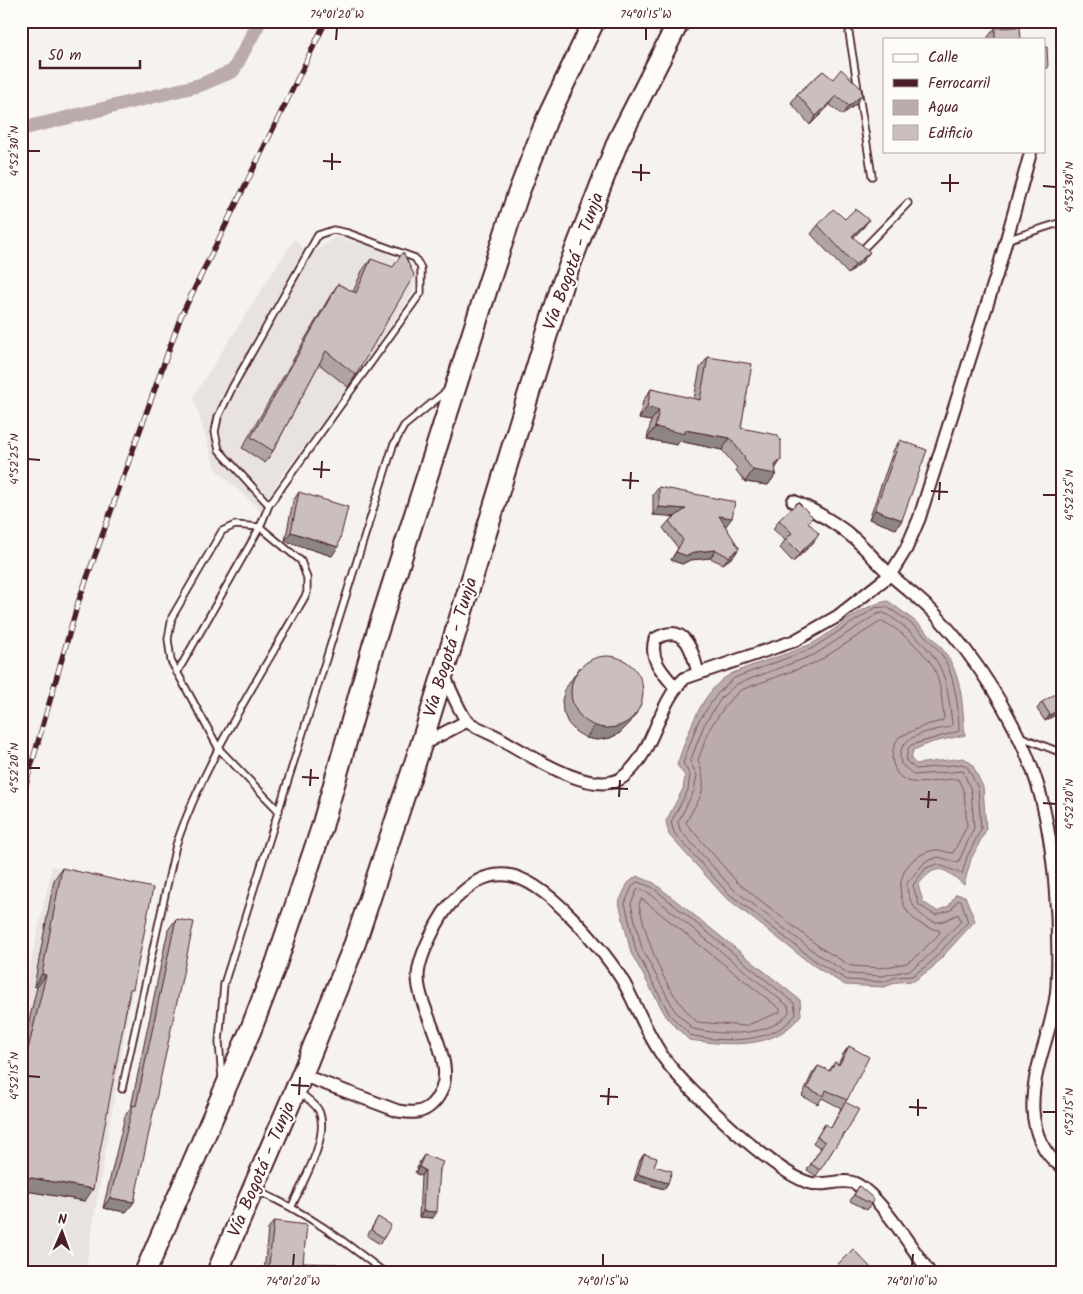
<svg xmlns="http://www.w3.org/2000/svg" width="1083" height="1294" font-family="Kalam,sans-serif">
  <style>
    .built { fill: #e9e3e0 }
    .water { fill: #bbabac; stroke: #8e7378 }
    .lines { fill: none; stroke-linecap: round; stroke-linejoin: round }
    .shore { stroke: #77575f; stroke-width: 1 }
    .canal { stroke: #bbabac; stroke-width: 14 }
    .lane-casing { stroke: #4a1f2b; stroke-width: 9 }
    .street-casing { stroke: #4a1f2b; stroke-width: 15 }
    .highway-casing { stroke: #4a1f2b; stroke-width: 24 }
    .lane { stroke: #fdfcf7; stroke-width: 5.5 }
    .street { stroke: #fdfcf7; stroke-width: 11 }
    .highway { stroke: #fdfcf7; stroke-width: 20 }
    .rail-casing { stroke: #4a1f2b; stroke-width: 5.5 }
    .rail { stroke: #fdfcf7; stroke-width: 4; stroke-dasharray: 11; stroke-linecap: butt }
    .wall { fill: #afa4a3; stroke: #4a1f2b }
    .shaded-wall { fill: #8e8685; stroke: #4a1f2b }
    .building { fill: #cbbfbe; stroke: #4a1f2b }
    .ticks { fill: none; stroke: #4a1f2b; stroke-width: 2 }
    .labels { text-anchor: middle; stroke-width: 4.5; stroke-linejoin: round; paint-order: stroke }
    .street-label { font-size: 18px; fill: #4a1f2b; stroke: #fdfcf7 }
    .neatline { fill: none; stroke: #4a1f2b; stroke-width: 2 }
    .ticks-label { font-size: 12px; text-anchor: middle; fill: #4a1f2b }
  </style>
  <rect width="100%" height="100%" fill="#f6f3ef"/>
  <filter id="ink" filterUnits="userSpaceOnUse"><feTurbulence type="fractalNoise" baseFrequency=".02" numOctaves="2"/><feDisplacementMap in="SourceGraphic" scale="10" xChannelSelector="R" yChannelSelector="G"/><feConvolveMatrix kernelMatrix="1 2 1 2 8 2 1 2 1" color-interpolation-filters="sRGB"/></filter>
  <g filter="url(#ink)">
    <path class="built" d="M335,237L380,248L417,273L412,294L348,390L280,478L261,511L216,470L193,397L294,239L310,255Z
      M52,866L149,890L85,1273H21V1007Z"/>
    <path class="water" d="M888,601C917,622 949,645 958,681C963,698 963,718 965,735L933,742L913,750L911,759L916,764L964,758L972,764L983,787L986,830L971,859L964,885C943,867 937,862 918,885L923,902L937,911L949,906L956,894L965,896L975,921L932,968L914,981L898,982L884,987L845,985L811,964L724,896L669,835L666,821L683,789L685,776L677,765C687,736 702,687 733,673C758,662 784,656 809,645C836,632 857,606 888,601Z
      M637,876L654,883L800,1000L801,1015C774,1051 728,1045 689,1040L667,1018L631,953L619,902L628,883Z"/>
    <g class="lines">
      <path class="shore" d="M886,607C904,616 937,643 946,662C955,681 959,709 959,731L911,745L908,749L906,761L916,769L962,764L968,768L978,788L981,829L967,857L962,874L937,864L926,868L913,885L919,905L935,915L951,910L957,901L961,900L968,922L929,964L912,976L897,977L883,982L847,980L814,960L728,893L674,833L671,822L688,790L690,775L683,763L698,722L718,693L734,678L811,649L875,608Z
        M884,613C893,617 902,625 909,631C945,661 947,680 952,724L950,727C931,731 893,735 901,764L914,775L963,771L971,790L974,828L958,863L939,857L926,861L907,883C906,899 919,919 935,922C942,923 952,917 958,914L961,921L925,959L910,970L882,976L849,974L817,954L732,888L680,830L678,822L694,791L697,775L690,762L704,725L722,697L737,684L814,655L877,614Z
        M882,621C898,628 926,653 934,668C941,684 942,702 944,718L942,721L926,725L899,737C894,744 891,755 893,763C900,795 937,778 958,779L964,792L967,826L953,853C947,853 941,849 934,850C885,861 892,924 939,930L940,933L920,953L907,963L881,968L851,966L821,948L737,882L686,823C699,796 710,792 698,760L710,728L728,702L741,690L817,662Z
        M637,882L652,887L794,1003L796,1014C775,1044 723,1043 690,1035L670,1015L636,951L625,903L632,887Z
        M638,889L649,893L788,1006L789,1012C772,1038 720,1035 693,1029L675,1011L642,949L631,904Z
        M642,899L780,1009V1012L745,1026L697,1022C663,989 650,950 639,905Z"/>
      <path class="canal" d="M21,129L200,85L233,71L260,21"/>
      <defs>
        <path id="lane" d="M849,33L872,176
          M1006,240L1062,222
          M865,247L908,203
          M177,673L260,527L269,505L421,293V268L415,258L348,233L333,230L318,235L233,386L218,417L215,432L219,450L269,505
          M1019,736L1062,753
          M222,1078L219,1042L224,984L393,446L404,426L448,390
          M122,1089L176,845C206,757 262,674 307,593V578L301,561L260,527L235,525L222,531L172,617L168,639L171,661L219,749L279,811
          M257,1191C305,1211 344,1241 385,1273
          M292,1206C303,1181 330,1137 319,1111C316,1104 305,1097 299,1092"/>
        <path id="street" d="M793,501C816,511 838,524 856,540C869,552 879,565 892,576C906,589 923,601 936,615C977,659 1014,717 1034,774C1055,834 1060,924 1057,987C1054,1030 1031,1067 1033,1110C1034,1131 1043,1155 1062,1167
          M443,673C448,683 460,714 467,721C473,727 493,734 501,739C528,754 594,799 623,777C655,753 656,705 685,678L794,641L838,616L890,575L906,549L919,519L998,270L1031,151
          M675,687C662,672 649,659 655,639C685,622 692,649 698,673
          M421,745L467,721
          M302,1075L398,1111C412,1113 422,1114 432,1104C467,1071 418,1015 418,977C418,957 440,913 455,899C471,884 484,873 507,875C546,879 605,951 624,983C638,1009 648,1037 666,1061C688,1091 776,1174 810,1183C824,1187 844,1177 856,1184C881,1197 912,1249 930,1273"/>
        <path id="highway" d="M145,1273L251,1029L276,964L322,827L373,646L489,282L518,194L547,119L594,21
          M217,1273L302,1075L355,943L421,745L562,285L618,141L679,21"/>
      </defs>
      <use href="#lane" class="lane-casing"/>
      <use href="#street" class="street-casing"/>
      <use href="#highway" class="highway-casing"/>
      <use href="#lane" class="lane"/>
      <use href="#street" class="street"/>
      <use href="#highway" class="highway"/>
      <defs>
        <path id="rail" d="M21,801L78,603L181,316L326,21"/>
      </defs>
      <use href="#rail" class="rail-casing"/>
      <use href="#rail" class="rail"/>
    </g>
    <path class="wall" d="M995,28L1021,39H988V37Z
      M823,71L856,104L842,115L830,105L810,125L791,103L797,94Z
      M845,219L869,220L862,229L854,237L863,261L848,274L811,234L818,225Z
      M371,259L356,375L348,387L319,364L273,451L265,463L242,448L330,296L338,284L353,292L362,271Z
      M708,357L741,428L775,468L776,474L768,485L745,482L736,470L737,468L722,450L679,441L677,445L647,439L651,421L639,419L643,401L651,389L694,399L700,368Z
      M900,440L902,520L896,529L869,519L894,449Z
      M659,487L726,526H725L739,548L734,556L723,564L710,558L690,560L682,564L671,560L678,548L663,528L669,521L675,516L653,515V495Z
      M299,492L332,556L285,541L293,501Z
      M779,520L809,523L813,543L793,562L780,548L785,540L773,529Z
      M580,667L637,712L629,724L620,733L610,738L597,740L586,738L576,732L568,723L563,712L562,700L565,689Z
      M1042,702L1062,711L1045,721L1037,709Z
      M62,868L129,996L85,1201L21,1190V1055L37,987L34,986L54,880Z
      M176,919L134,1202L126,1212L103,1208L125,1116L131,1107L168,930Z
      M849,1046L847,1100L845,1102V1134L841,1140L840,1139L816,1176L807,1170L821,1148L813,1143L825,1124L831,1128L841,1108L822,1098L818,1104L802,1096L812,1074L818,1066L829,1071L835,1062L838,1064L843,1054Z
      M644,1154L668,1183L664,1189L634,1180L640,1160Z
      M424,1155L440,1169L433,1218L419,1217L421,1176L415,1173L420,1161Z
      M859,1186L871,1204L867,1210L850,1201Z
      M378,1217L384,1238L380,1244L367,1236Z
      M274,1221L303,1263L338,1273H264L268,1229Z
      M833,1269H872L869,1273H830Z"/>
    <path class="shaded-wall" d="M862,95L856,104L842,115L849,106Z
      M836,96L830,105L810,125L816,116Z
      M869,220L862,229L846,245L852,236Z
      M870,252L863,261L848,274L855,265Z
      M647,407L659,410L651,421L639,419Z
      M655,427L685,430L730,438L722,450L679,441L677,445L647,439Z
      M781,460L774,471L776,474L768,485L745,482L753,470L775,465Z
      M659,507L686,509L680,517L653,515Z
      M875,510L902,520L896,529L869,519Z
      M719,516L732,518L726,526L714,524Z
      M291,532L338,547L332,556L285,541Z
      M819,534L813,543L793,562L800,553Z
      M739,548L734,556L723,564L729,557Z
      M716,550L710,558L690,560L682,564L671,560L676,552H695Z
      M1062,708V711L1045,721L1050,715Z
      M637,712L629,724L620,733L610,738L597,740L586,738L594,726Z
      M42,974L46,975L37,987L34,986Z
      M419,1167L425,1170L421,1176L415,1173Z
      M638,1174L668,1183L664,1189L634,1180Z
      M21,1176L93,1189L85,1201L21,1190Z
      M110,1198L134,1202L126,1212L103,1208Z
      M423,1211L437,1212L433,1218L419,1217Z"/>
    <path class="building" d="M1020,27L1021,39H995V28Z
      M1044,47H1047L1048,68H1044Z
      M841,69L861,88L862,95L849,106L836,96L816,116L797,94L823,71L833,79Z
      M833,209L845,219L855,209L869,220L852,236L870,252L855,265L818,225Z
      M403,252L414,275L356,375L326,351L273,451L251,437L338,284L356,293L371,259L393,267Z
      M708,357L752,364L741,428L777,435L781,441V460L775,465L776,474L753,470L744,459L745,458L730,438L685,430V434L655,427L659,410L647,407L651,389L700,400Z
      M900,440L927,450L902,520L875,510Z
      M659,487L735,502L732,518L719,516L739,548L729,557L716,550L695,552L687,556L676,552L683,540L669,521L686,509L659,507Z
      M299,492L348,507L338,547L291,532Z
      M798,502L813,517L808,522L819,534L800,553L786,539L792,533L779,520Z
      M571 692a36 36 0 1 1 72 0a36 36 0 1 1-72 0Z
      M1062,690V708L1050,715L1042,702Z
      M62,868L153,888L133,989H130L93,1189L21,1176V1078L46,975L42,974Z
      M176,919L194,922L134,1202L110,1198L133,1105L136,1106Z
      M849,1046L869,1057L847,1100L826,1090L824,1096L807,1088L818,1066L830,1071L835,1062L839,1065Z
      M845,1102L859,1109L845,1134L844,1133L820,1170L811,1164L825,1142L817,1137L825,1124L831,1128Z
      M644,1154L657,1158L654,1166L672,1171L668,1183L638,1174Z
      M424,1155L443,1162L440,1169L437,1212L423,1211L425,1170L419,1167Z
      M859,1186L874,1199L871,1204L854,1195Z
      M378,1217L391,1225L384,1238L371,1230Z
      M274,1221L307,1225L303,1263L338,1264V1273H268Z
      M853,1249L872,1269L868,1273H837L833,1269Z"/>
  </g>
  <path class="ticks" d="M336,40L337,28M646,40V28M28,151H40M323,161L341,162M332,170V153M632,172L650,173M641,181V164M941,183H959M1043,186L1056,187M950,192V174M28,459L40,460M313,469L330,470M321,478L322,461M622,480L639,481M630,489L631,472M931,491L948,492M1043,495H1056M939,500L940,482M28,768H40M302,777L319,778M310,786L311,769M611,788L628,789M619,797L620,780M920,799L937,800M1043,803L1056,804M928,808L929,791M28,1076L40,1077M291,1085L309,1086M299,1095L300,1077M600,1096L618,1097M608,1105L609,1088M909,1107L927,1108M1043,1112H1056M918,1116V1099M293,1266L294,1254M603,1266V1254M912,1266L913,1254"/>
  <g class="labels">
    <g class="street-label">
      <text transform="translate(573 261) rotate(-70)" y="6">Vía Bogotá - Tunja</text>
      <text transform="translate(450 647) rotate(-73)" y="6">Vía Bogotá - Tunja</text>
      <text transform="translate(261 1169) rotate(-67)" y="6">Vía Bogotá - Tunja</text>
    </g>
  </g>
  <rect width="1083" height="1294" fill="none" stroke="#fdfcf7" stroke-width="55"/>
  <rect x="883" y="38" width="162" height="115" fill="#fdfcf7" stroke="#b5a4a5"/>
  <rect x="893" y="54" width="25" height="8" fill="#fdfcf7" stroke="#b5a4a5"/>
  <text x="928" y="62" font-size="15" fill="#4a1f2b">Calle</text>
  <rect x="893" y="79" width="25" height="8" fill="#4a1f2b" stroke="#b5a4a5"/>
  <text x="928" y="88" font-size="15" fill="#4a1f2b">Ferrocarril</text>
  <rect x="893" y="100" width="25" height="15" fill="#bbabac" stroke="#b5a4a5"/>
  <text x="928" y="112" font-size="15" fill="#4a1f2b">Agua</text>
  <rect x="893" y="125" width="25" height="15" fill="#cbbfbe" stroke="#b5a4a5"/>
  <text x="928" y="138" font-size="15" fill="#4a1f2b">Edificio</text>
  <g transform="translate(62 1232) rotate(2)" stroke="#fdfcf7" stroke-width="4" paint-order="stroke">
  <path d="M0-4L9 19L0 12L-9 19Z" fill="#4a1f2b"/>
  <text y="-8" font-size="14" font-weight="bold" text-anchor="middle" fill="#4a1f2b">N</text>
  </g>
  <path d="M40 60v8h100v-8" fill="none" stroke="#4a1f2b" stroke-width="2.5"/>
  <text x="48" y="60" font-size="15" fill="#4a1f2b" stroke="#fdfcf7" stroke-width="4" paint-order="stroke">50 m</text>
  <rect x="28" y="28" width="1028" height="1238" class="neatline"/>
  <g class="ticks-label">
    <text x="337" y="18">74°01'20"W</text>
    <text x="646" y="18">74°01'15"W</text>
    <text transform="translate(14 151) rotate(-90)" y="4">4°52'30"N</text>
    <text transform="translate(1069 187) rotate(-90)" y="4">4°52'30"N</text>
    <text transform="translate(14 459) rotate(-90)" y="4">4°52'25"N</text>
    <text transform="translate(1069 495) rotate(-90)" y="4">4°52'25"N</text>
    <text transform="translate(14 768) rotate(-90)" y="4">4°52'20"N</text>
    <text transform="translate(1069 804) rotate(-90)" y="4">4°52'20"N</text>
    <text transform="translate(14 1076) rotate(-90)" y="4">4°52'15"N</text>
    <text transform="translate(1069 1112) rotate(-90)" y="4">4°52'15"N</text>
    <text x="293" y="1285">74°01'20"W</text>
    <text x="603" y="1285">74°01'15"W</text>
    <text x="912" y="1285">74°01'10"W</text>
  </g>
</svg>
